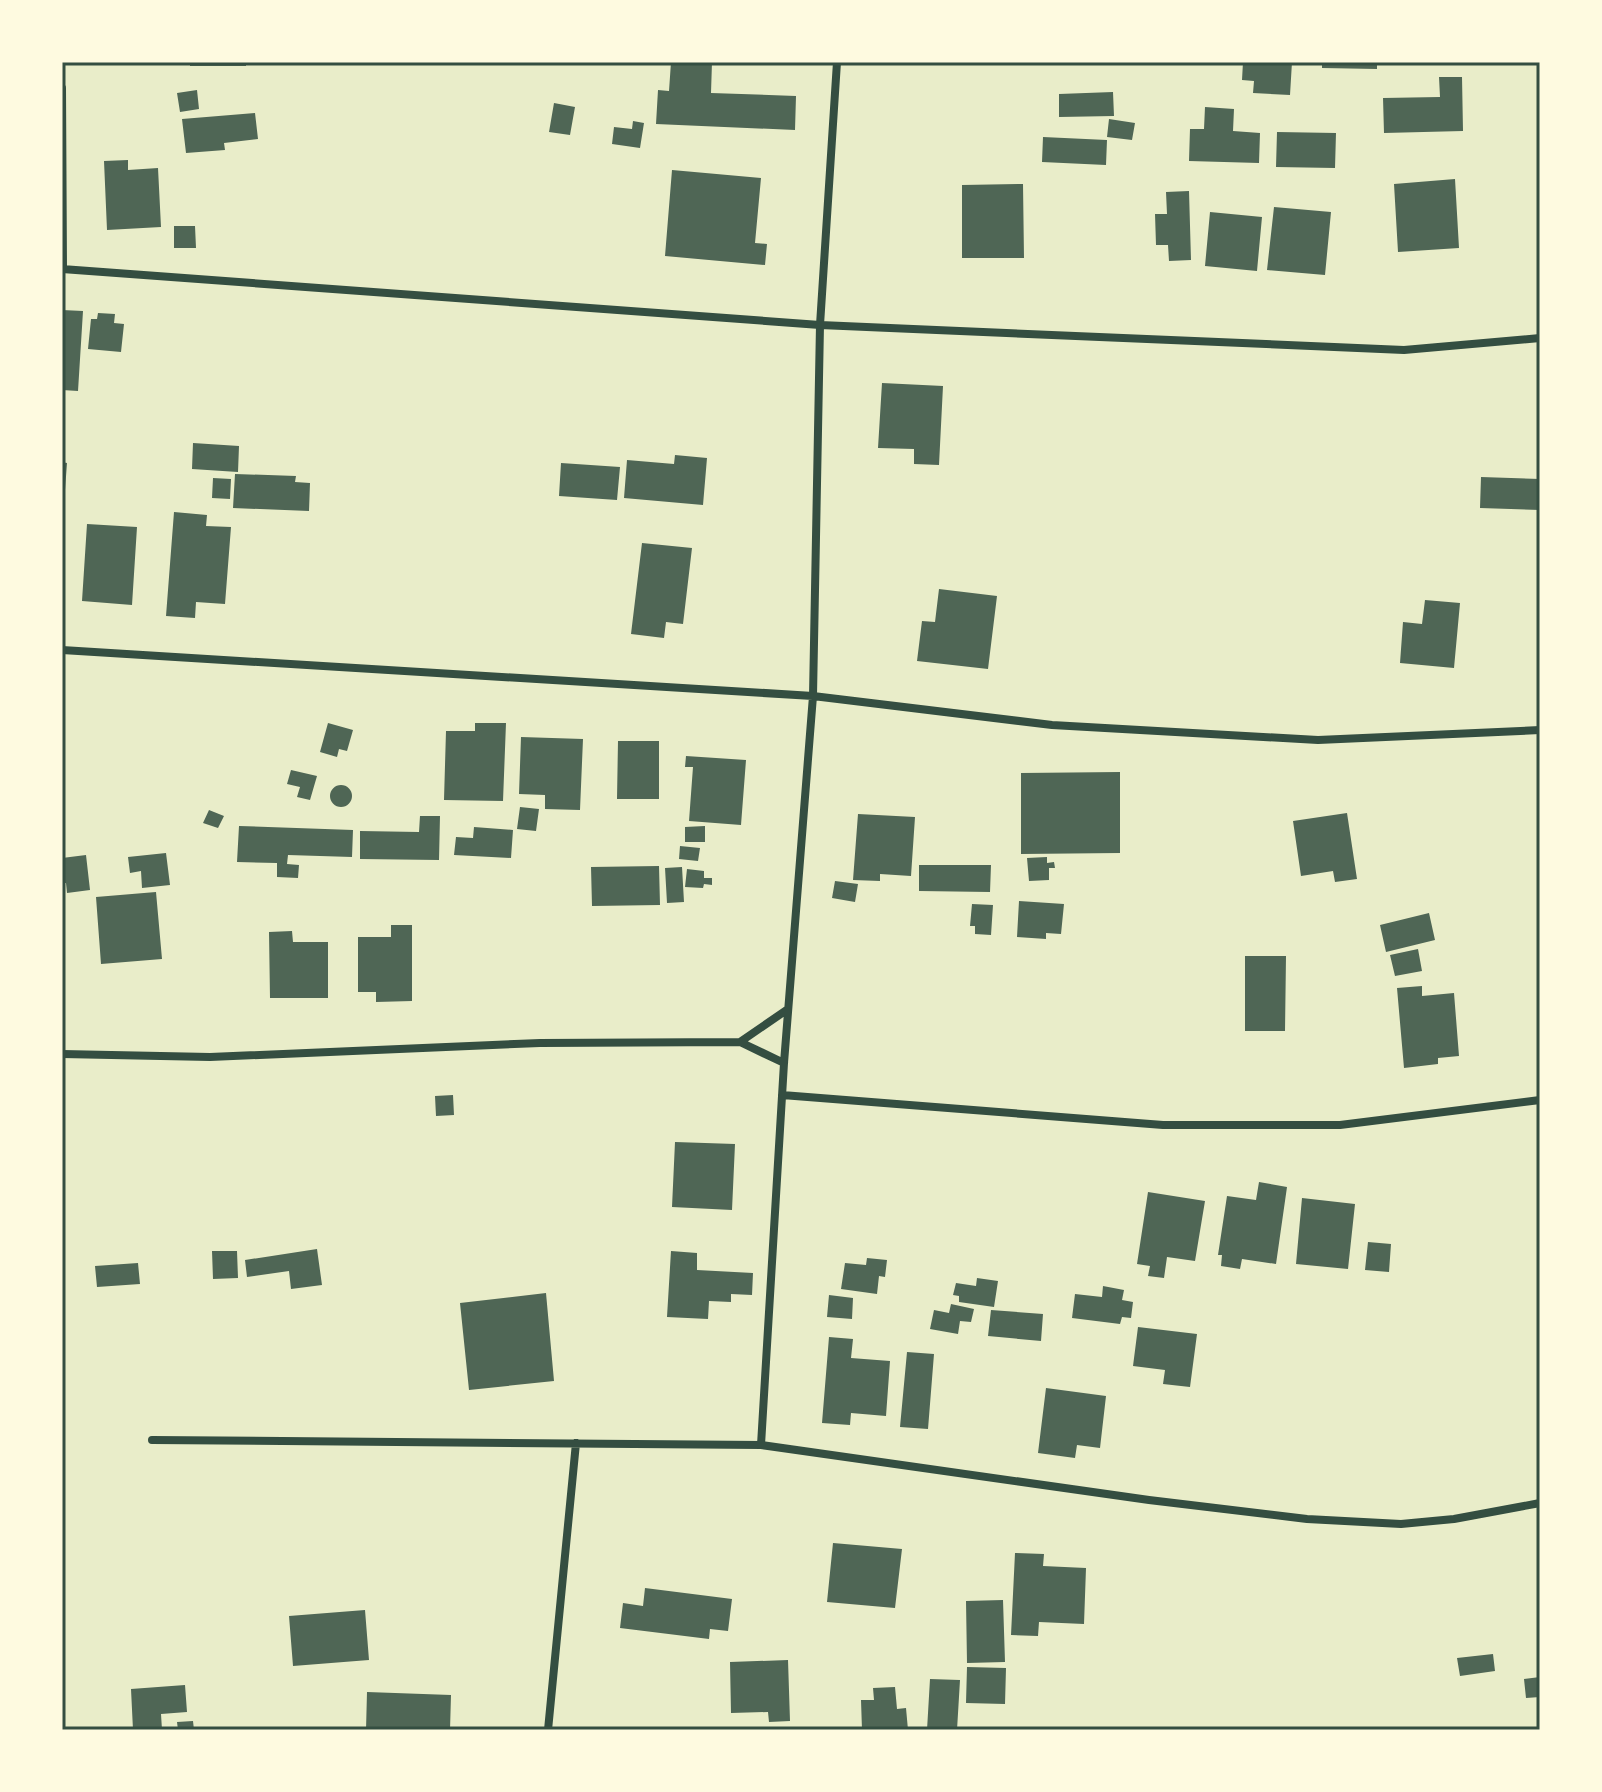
<svg xmlns="http://www.w3.org/2000/svg" width="1602" height="1792" font-family="'PT Sans',sans-serif">
  <style>
    .building { fill: #4f6655 }
    .lines { fill: none; stroke-linecap: round; stroke-linejoin: round }
    .minor { stroke: #344e41; stroke-width: 8 }
    .neatline { fill: none; stroke: #344e41; stroke-width: 3 }
  </style>
  <rect width="100%" height="100%" fill="#e9edc9"/>
  <path class="building" d="M190,62H246V66H190Z
    M671,62H712L711,93L796,96L795,130L656,124L658,90L669,91Z
    M1243,62H1292L1290,95L1253,93L1254,81L1242,80Z
    M1322,62H1377V69L1322,68Z
    M1439,77H1462L1463,131L1384,133L1383,98L1440,97Z
    M197,90L199,109L180,112L177,93Z
    M1113,92L1114,116L1059,117V94Z
    M554,103L575,107L570,135L549,132Z
    M1205,107L1234,109L1233,131L1260,133L1259,163L1189,161L1190,129H1204Z
    M255,113L258,139L224,143L225,150L186,153L182,119Z
    M1109,119L1135,123L1132,140L1107,137Z
    M633,121L644,123L640,148L612,144L614,127L632,129Z
    M1277,132L1336,133L1335,168L1276,167Z
    M1043,137L1107,140L1106,165L1042,162Z
    M128,160V170L158,168L161,227L107,230L104,161Z
    M672,170L761,178L755,243L767,244L765,265L665,256Z
    M1455,179L1459,248L1398,252L1394,184Z
    M1023,184L1024,258H962V185Z
    M1189,191L1191,260L1169,261L1168,245H1156L1155,214H1167L1166,192Z
    M1274,207L1331,212L1325,275L1267,270Z
    M1210,212L1262,217L1257,271L1205,266Z
    M174,226H195L196,248H174Z
    M62,310L83,311L78,391L62,390Z
    M98,313L115,314L114,323L124,324L121,352L88,349L91,319H97Z
    M882,383L943,386L939,465L914,464V449L878,448Z
    M193,443L239,446L238,472L192,469Z
    M675,455L707,458L703,505L624,498L627,460L674,464Z
    M62,462L67,463L64,503H62Z
    M561,463L620,467L617,500L559,496Z
    M235,474L296,476L295,482L310,483L309,511L233,508Z
    M1481,477L1540,479V510L1480,508Z
    M213,478L231,479L230,499L212,498Z
    M174,512L207,515L206,526L231,527L225,604L196,602L195,618L166,616Z
    M87,524L137,527L132,605L82,601Z
    M642,543L692,548L683,624L666,622L664,638L631,634Z
    M939,589L997,596L988,669L917,661L922,621L935,622Z
    M1425,600L1460,603L1454,668L1400,663L1403,622L1422,624Z
    M328,723L353,730L347,751L339,749L337,757L320,752Z
    M475,723H506L503,801L444,800L446,731H475Z
    M521,737L583,739L580,810L545,809V795L519,794Z
    M618,741H659V799H617Z
    M686,756L746,760L741,825L689,821L693,767H685Z
    M291,770L317,776L310,800L297,797L300,787L287,784Z
    M1120,772V853L1021,854V773Z
    M330 796a11 11 0 1 1 22 0a11 11 0 1 1-22 0Z
    M520,807L539,809L536,831L517,829Z
    M209,810L224,816L218,828L203,823Z
    M1347,813L1357,879L1335,882L1333,871L1301,876L1293,821Z
    M858,814L915,817L911,876L880,874V881L853,880Z
    M420,816H440L439,860L360,859V831L419,832Z
    M239,826L353,830L352,857L288,855L287,864L299,865L298,878L277,877V863L237,862Z
    M705,826V842H685V827Z
    M474,827L513,830L511,858L454,855L456,837L473,838Z
    M680,846L700,848L698,861L679,859Z
    M166,853L170,885L142,888L141,871L130,873L128,857Z
    M86,855L90,890L67,893L66,883H62V858Z
    M1047,857V863L1054,862L1055,868H1049V880L1029,881L1027,858Z
    M919,865H991L990,892L919,891Z
    M659,866L660,905L592,906L591,867Z
    M682,867L684,902L667,903L665,868Z
    M687,869L704,871V878H712V885L704,884L703,888L685,887Z
    M835,881L858,884L855,902L832,898Z
    M156,892L162,959L101,964L96,897Z
    M1019,901L1064,904L1061,934L1046,933V939L1017,937Z
    M972,904L993,905L991,935L975,934V926H970Z
    M1429,913L1435,940L1386,952L1380,925Z
    M391,925H412V1001L376,1002V992H358V937H391Z
    M292,931L293,942H328V998H270L269,932Z
    M1418,949L1422,971L1395,976L1390,955Z
    M1245,956H1286L1285,1031H1245Z
    M1422,986V996L1454,993L1459,1056L1438,1058V1064L1404,1068L1397,988Z
    M453,1095L454,1115L436,1116L435,1096Z
    M675,1142L735,1144L732,1210L672,1207Z
    M1259,1182L1287,1187L1276,1264L1242,1259L1240,1269L1221,1266L1222,1255H1218L1227,1196L1256,1200Z
    M1148,1192L1205,1201L1195,1261L1167,1257L1164,1278L1148,1276L1150,1266L1137,1264Z
    M1302,1198L1355,1204L1348,1269L1296,1264Z
    M1368,1242L1391,1244L1389,1272L1365,1270Z
    M317,1249L322,1285L291,1289L289,1271L247,1277L245,1260Z
    M212,1251H237L238,1278L213,1279Z
    M671,1251L697,1253V1270L753,1273L752,1295L731,1294V1302L709,1301L708,1319L667,1317Z
    M867,1258L887,1260L885,1277L879,1276L877,1294L841,1289L845,1263L866,1265Z
    M138,1263L140,1284L97,1287L95,1266Z
    M977,1278L998,1281L994,1307L959,1302V1296L953,1295L956,1283L976,1286Z
    M1103,1286L1124,1290L1122,1300L1133,1302L1131,1318L1122,1317L1120,1324L1072,1318L1075,1294L1102,1297Z
    M546,1293L554,1381L469,1390L460,1303Z
    M829,1295L853,1298L852,1319L827,1317Z
    M951,1304L974,1309L971,1322L960,1321L958,1334L930,1329L934,1310L949,1313Z
    M991,1310L1043,1314L1041,1341L988,1336Z
    M1138,1327L1197,1334L1190,1387L1163,1384L1165,1370L1133,1366Z
    M829,1337L853,1339L851,1358L890,1361L886,1416L851,1413L850,1425L822,1423Z
    M907,1352L934,1354L928,1429L900,1427Z
    M1046,1388L1106,1396L1100,1448L1077,1445L1075,1458L1038,1453Z
    M833,1543L902,1549L895,1608L827,1602Z
    M1015,1553L1044,1554L1043,1566L1086,1568L1084,1624L1039,1622L1038,1636L1011,1635Z
    M645,1588L732,1599L728,1631L710,1629L709,1639L620,1628L623,1603L643,1606Z
    M1003,1600L1005,1662L967,1663L966,1601Z
    M365,1610L369,1660L293,1666L289,1616Z
    M1493,1654L1495,1671L1460,1676L1457,1658Z
    M788,1660L790,1721L769,1722L768,1712L731,1713L730,1662Z
    M967,1667L1006,1668L1005,1704L966,1703Z
    M1540,1677V1697L1526,1698L1524,1679Z
    M930,1679L960,1680L957,1730H927Z
    M185,1685L187,1712L161,1714L162,1730H133L131,1689Z
    M895,1687L897,1709L906,1708L908,1730H862L861,1700H874L873,1688Z
    M367,1692L451,1695L450,1730H366Z
    M193,1721L194,1730H178L177,1722Z"/>
  <g class="lines">
    <path class="minor" d="M62,88L63,269
      M62,269L820,325L1404,350L1540,338
      M62,650L813,696L1052,725L1318,740L1540,730
      M740,1042L788,1009
      M62,1054L210,1057L540,1043L740,1042L784,1063
      M782,1095L1163,1125H1340L1540,1100
      M152,1440L761,1445L1149,1500L1307,1519L1401,1524L1454,1519L1540,1503
      M761,1445L784,1063L813,696L820,325L837,62
      M548,1730L576,1443"/>
  </g>
  <rect width="1602" height="1792" fill="none" stroke="#fefae0" stroke-width="128"/>
  <rect x="64" y="64" width="1474" height="1664" class="neatline"/>
</svg>
